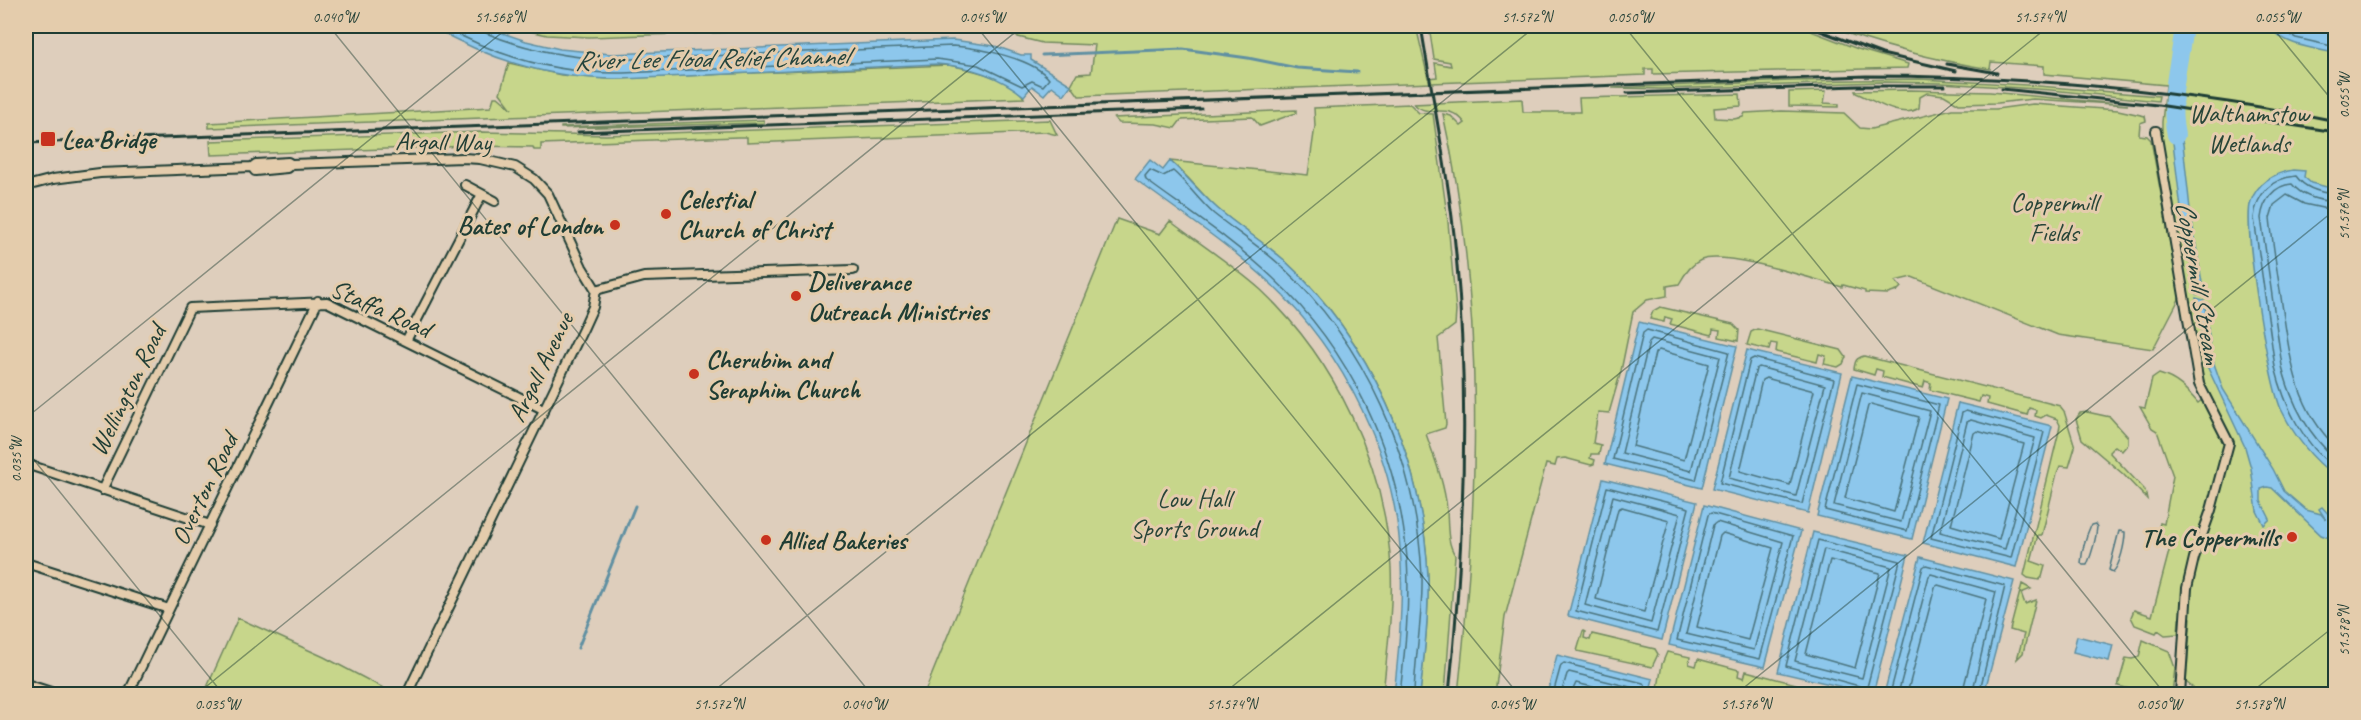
<svg xmlns="http://www.w3.org/2000/svg" width="2361" height="720" font-family="Caveat,sans-serif">
  <style>
    .green { fill: #c7d68b; stroke: #738a60; stroke-width: 1.5 }
    .water { fill: #8dc7ec; stroke: #6190a2; stroke-width: 1.5 }
    .lines { fill: none; stroke-linecap: round; stroke-linejoin: round }
    .shore { stroke: #4b747e; stroke-width: 1.5 }
    .stream { stroke: #6190a2; stroke-width: 3 }
    .river { stroke: #8dc7ec; stroke-width: 18 }
    .minor-casing { stroke: #1f3d34; stroke-width: 12 }
    .minor { stroke: #e4ccac; stroke-width: 8 }
    .rail { stroke: #1f3d34; stroke-width: 3 }
    .ticks { fill: none; stroke: #1f3d34; stroke-width: 1.5; stroke-opacity: 0.45 }
    .poi-dot { fill: #c8321e; stroke: #e4ccac; stroke-width: 2 }
    .labels { text-anchor: middle; stroke-width: 6; stroke-linejoin: round; paint-order: stroke }
    .park-label { font-size: 26px; fill: #274538; stroke: #e4ccac }
    .poi-label { font-size: 26px; font-weight: bold; fill: #1f3d34; stroke: #e4ccac; text-anchor: start }
    .street-label { font-size: 26px; fill: #1f3d34; stroke: #e4ccac }
    .water-label { font-size: 27px; font-style: italic; fill: #24443d; stroke: #e4ccac }
    .neatline { fill: none; stroke: #1f3d34; stroke-width: 2 }
    .ticks-label { font-size: 15px; text-anchor: middle; fill: #1f3d34 }
  </style>
  <rect width="100%" height="100%" fill="#decebc"/>
  <filter id="ink" filterUnits="userSpaceOnUse"><feTurbulence type="fractalNoise" baseFrequency=".0167" numOctaves="2"/><feDisplacementMap in="SourceGraphic" scale="12" xChannelSelector="R" yChannelSelector="G"/><feConvolveMatrix kernelMatrix="1 2 1 2 8 2 1 2 1" color-interpolation-filters="sRGB"/></filter>
  <g filter="url(#ink)">
    <path class="green" d="M508,26H959L911,29L908,26L589,37L547,35Z
      M975,26H1416L1428,78L1437,77L1435,63L1451,66L1450,62L1434,59L1429,26H1798L1858,49L1908,64L1907,68L1653,74V69H1645V75L1079,96L1071,85L1077,74L1091,73L1095,45L1042,43Z
      M1827,26H2335V694H2197L2199,693L2186,682L2191,618L2179,619L2178,634L2165,635L2158,630L2156,633L2135,625L2131,617L2134,610L2152,616L2172,540L2161,536L2162,532L2158,531L2160,523L2164,524L2173,476L2157,431L2152,428L2140,407L2145,408L2152,379L2159,374C2177,379 2186,389 2198,403L2209,394L2200,372L2162,144V122L2166,85L2044,74V66L1991,62L1990,69C1934,60 1880,46 1827,26Z
      M509,63L561,75L609,79L949,65C972,70 1012,78 1024,98L209,128V123L491,107L494,97H498L512,109L500,93Z
      M1920,79L2026,85L2159,96L2158,101L2051,90L1941,83L1882,82L1662,89L1612,88L1792,81Z
      M1910,90L1990,92L2128,105L2033,99L1998,103L1959,104L1944,95L1927,93L1920,97L1919,108C1900,120 1874,100 1856,93L1855,91Z
      M1826,91L1824,103L1839,104V107L1789,106V92Z
      M1740,94L1741,106L1714,108L1715,118L1734,119L1743,117L1745,113L1782,111L1844,113L1860,128L1871,129L1952,109H1996L2033,104L2118,110L2145,116L2146,121L2140,123L2139,135L2147,136L2151,140L2180,297L2153,349L2058,335L1912,277L1895,281L1901,287L1897,291L1888,294L1865,293V291L1843,285L1842,287C1812,279 1726,250 1701,260C1691,264 1684,275 1679,284L1667,286V296L1647,300L1633,312L1621,371L1609,413L1598,412L1593,443L1601,445L1599,454H1591L1590,458L1595,460L1594,464L1591,465L1565,458L1557,459L1555,466L1546,464L1505,617L1495,694H1458C1479,502 1486,305 1443,114L1451,116L1461,126L1465,123C1447,100 1431,120 1414,104L1522,99L1523,112H1580L1579,98Z
      M1410,104L1419,113L1433,114L1448,222L1456,311L1455,325L1438,338L1446,424L1445,428L1426,434C1434,456 1442,477 1446,501C1449,518 1445,540 1455,555L1445,694H1420C1424,656 1429,616 1428,577C1423,458 1371,339 1283,259C1262,241 1239,227 1218,209C1201,194 1188,175 1170,161L1308,175L1315,126L1314,108Z
      M1296,110V113L1260,126L1252,117L1181,120L1175,128L1156,124L1119,123L1114,118Z
      M764,120V123L561,128V127Z
      M1050,120L1057,135L1045,132L747,143V137H738L541,144V150H534L533,147L472,146L211,155L210,141L481,132L606,135Z
      M1117,219L1160,234L1170,221C1200,244 1233,265 1261,290C1336,361 1385,464 1391,568C1393,609 1387,653 1383,694H924Z
      M1660,307L1733,324L1739,330L1738,341L1719,337L1720,330L1713,329L1712,335L1670,324L1672,319L1665,317L1664,322L1650,319L1653,311Z
      M1757,329L1841,350L1846,357L1843,364L1838,367L1824,364L1826,356L1819,354L1817,362L1776,352L1777,344L1771,343L1769,350L1747,345L1751,332Z
      M1864,356L2060,406L2064,411L2075,447L2069,467L2060,466L2057,473L2042,535H2038L2031,561L2045,566L2042,577L2039,580L2028,578L2024,575L2059,431L2060,425L2057,419L2046,415L2041,418L2035,416L2036,410L2029,408L2027,415L1987,404L1988,398L1981,396L1979,402L1930,390L1931,383L1925,381L1923,388L1882,377L1883,371L1876,369L1874,375L1854,369C1855,361 1856,358 1864,356Z
      M2087,412L2110,417L2128,437V444L2122,451L2115,446L2109,452L2145,490L2147,499L2123,474L2082,439L2076,419L2080,413Z
      M2022,584L2031,589L2021,593L2025,604L2036,600L2023,653L2017,659L2024,634L2010,630Z
      M238,618L324,657L389,691L386,694H204Z
      M1583,631L1585,632L1584,638L1590,640L1592,634L1655,649L1658,654L1652,667L1577,651Z
      M2143,640L2169,651L2175,668L2172,694H2133L2134,690L2118,686L2126,658L2132,659L2139,657Z
      M1667,652L1690,657L1689,664L1696,666L1698,659L1739,670L1738,676L1744,678L1746,671L1796,684L1795,691L1801,692L1803,686L1836,694H1657L1662,664Z"/>
    <path class="water" d="M431,26H482L526,41L560,49L611,54L953,40L995,46L1021,55H1031V60L1071,85L1064,95L1052,86L1044,95L1032,86L1024,96C999,76 969,66 937,64L623,79C553,80 491,61 431,26Z
      M2267,26H2335V53C2311,48 2284,45 2267,26Z
      M2169,109L2180,112L2178,127L2183,144L2190,209L2204,295L2196,294L2181,209Z
      M1150,160L1163,170L1170,161C1187,176 1201,194 1218,209C1239,227 1262,241 1283,259C1371,340 1423,458 1428,577C1429,616 1424,656 1420,694H1394C1399,651 1403,607 1401,563C1397,458 1345,353 1269,282C1228,244 1179,212 1135,179Z
      M2293,170L2305,171L2304,177L2311,183L2335,189V476C2312,459 2294,436 2281,409C2269,383 2242,224 2251,201C2258,182 2275,173 2293,170Z
      M2196,298L2204,300L2212,358L2223,389L2273,469L2284,491L2306,510L2321,514L2326,520L2319,509L2322,507L2331,517L2335,519V541L2331,545L2328,542L2329,538L2321,535L2272,488L2267,487L2261,489V501L2270,519L2264,525L2257,511L2251,468L2245,447L2207,366Z
      M1639,322L1737,346L1702,488L1605,464Z
      M1747,350L1842,373L1808,513L1712,489Z
      M1852,376L1947,399L1912,539L1817,516Z
      M1958,403L2052,426L2016,567L1923,543Z
      M1603,479L1697,502L1662,640L1568,616Z
      M1704,505L1801,531L1765,667L1669,645Z
      M1813,532L1908,555L1873,694L1778,672Z
      M1920,557L2014,581L1984,694H1884Z
      M2077,636L2113,645L2109,661L2073,652Z
      M1557,655L1653,679L1649,694H1547Z"/>
    <g class="lines">
      <path class="shore" d="M443,26C499,58 559,74 623,73L937,59L978,65L1022,86L1032,81L1043,86L1049,79C1033,58 979,48 953,46L610,60C567,57 526,50 486,33L483,26
        M2275,26L2296,38L2336,47
        M2336,194C2320,193 2305,189 2296,176C2272,178 2256,194 2254,218L2275,367C2285,407 2302,443 2336,469
        M2336,202C2320,201 2302,197 2292,184C2274,185 2263,201 2261,218L2282,366C2291,403 2307,434 2336,459
        M2336,211L2304,204L2287,195L2274,205L2270,218C2273,247 2278,276 2282,304C2290,357 2295,408 2336,447
        M1647,330L1729,352L1696,480L1613,459L1643,333Z
        M1652,339L1720,357L1691,471L1622,453L1649,342Z
        M1659,350L1709,364L1684,460L1633,446L1655,353Z
        M1754,358L1834,379L1802,504L1720,483L1750,360Z
        M1759,367L1825,385L1796,496L1729,478L1756,369Z
        M1766,378L1814,391L1790,485L1740,471L1762,380Z
        M1857,384L1939,405L1907,531L1825,510Z
        M1862,393L1930,411L1901,522L1834,505Z
        M1871,404L1919,417L1894,512L1845,498L1868,406Z
        M1966,411L2044,432L2011,558L1931,538L1962,413Z
        M1971,420L2035,438L2005,549L1940,532L1967,422Z
        M1977,431L2024,444L1999,539L1951,525L1974,433Z
        M1607,487L1689,508L1657,632L1576,611Z
        M1613,496L1680,514L1651,623L1585,605Z
        M1622,507L1669,520L1644,612L1596,599L1618,509Z
        M1711,513L1793,536L1760,659L1677,640L1708,515Z
        M1717,522L1783,542L1754,650L1686,634L1713,525Z
        M2095,524L2097,527C2096,539 2092,553 2087,565H2083L2081,563C2082,550 2086,536 2091,525Z
        M2119,531L2125,532C2125,544 2120,565 2113,572L2109,570Z
        M1723,533L1773,548L1748,640L1697,627L1720,536Z
        M1818,540L1900,561L1866,691L1859,686L1786,666Z
        M1824,549L1891,567L1862,678L1795,661Z
        M1830,560L1880,573L1855,668L1806,654Z
        M1400,694C1405,650 1410,603 1407,558C1398,452 1351,350 1272,277C1234,241 1188,211 1146,180L1145,176L1150,170L1163,176L1173,171C1188,184 1199,201 1214,214C1235,231 1258,245 1279,264C1366,343 1417,459 1422,577C1423,616 1415,655 1414,694
        M1553,694L1561,665L1564,663L1643,683L1645,686L1643,694
        M1561,694L1567,674L1569,672L1634,688L1636,694
        M1571,694L1576,683L1622,694
        M1890,694L1923,567L1926,565L2005,586L1979,694
        M1898,694L1929,576L1931,574L1996,592L1972,694
        M1907,694L1935,587L1938,585L1986,599L1962,694"/>
      <path class="stream" d="M1042,55L1183,49L1248,58L1297,68L1357,72
        M578,648L635,506"/>
      <path class="river" d="M2176,135C2168,97 2180,62 2184,26"/>
      <defs>
        <path id="minor" d="M2156,131L2199,384L2229,443L2211,510L2194,558L2187,588L2180,694
          M252,167L255,171L287,168L291,164
          M465,185L495,201
          M26,186L53,179L100,173L252,167L256,164L288,162L291,164L463,158L480,159L515,167L534,179L548,194L582,267L596,290
          M596,290L644,277L853,270
          M406,341L482,194
          M26,464L210,525
          M102,490L190,308L327,302L543,409
          M26,563L169,609
          M26,684L57,694
          M128,694L318,301
          M407,694L583,329L593,307L596,290"/>
      </defs>
      <use href="#minor" class="minor-casing"/>
      <use href="#minor" class="minor"/>
      <path class="rail" d="M1421,26C1433,102 1449,177 1456,254C1470,401 1464,548 1449,694
        M1807,26L1882,54L1956,71
        M1947,64L1997,73
        M2002,89L2158,105L2336,132
        M1627,93L1859,86H1945
        M578,132L1201,109
        M26,143L1866,76C2023,76 2182,90 2336,121"/>
    </g>
  </g>
  <path class="ticks" d="M329,26L871,694M976,26L1518,694M1624,26L2165,694M2271,26L2336,105M26,418L510,26M26,450L223,694M197,694L1023,26M710,694L1536,26M1223,694L2049,26M1736,694L2336,209M2249,694L2336,625"/>
  <g class="poi-dot">
    <rect x="40" y="131" width="16" height="16" rx="3"/>
    <circle cx="666" cy="214" r="6"/>
    <circle cx="615" cy="225" r="6"/>
    <circle cx="796" cy="296" r="6"/>
    <circle cx="694" cy="374" r="6"/>
    <circle cx="2292" cy="537" r="6"/>
    <circle cx="766" cy="540" r="6"/>
  </g>
  <g class="labels">
    <g class="park-label">
      <text x="2249" y="122">Walthamstow<tspan x="2249" dy="30">Wetlands</tspan></text>
      <text x="2054" y="211">Coppermill<tspan x="2054" dy="30">Fields</tspan></text>
      <text x="1194" y="507">Low Hall<tspan x="1194" dy="30">Sports Ground</tspan></text>
    </g>
    <g class="poi-label">
      <text x="62" y="148">Lea Bridge</text>
      <text x="678" y="208">Celestial<tspan x="678" dy="30">Church of Christ</tspan></text>
      <text x="603" y="234" text-anchor="end">Bates of London</text>
      <text x="808" y="290">Deliverance<tspan x="808" dy="30">Outreach Ministries</tspan></text>
      <text x="706" y="368">Cherubim and<tspan x="706" dy="30">Seraphim Church</tspan></text>
      <text x="2280" y="546" text-anchor="end">The Coppermills</text>
      <text x="778" y="549">Allied Bakeries</text>
    </g>
    <g class="street-label">
      <text transform="translate(443 141) rotate(1)" y="9">Argall Way</text>
      <text transform="translate(381 308) rotate(24)" y="9">Staffa Road</text>
      <text transform="translate(540 367) rotate(-64)" y="9">Argall Avenue</text>
      <text transform="translate(127 390) rotate(-64)" y="9">Wellington Road</text>
      <text transform="translate(204 489) rotate(-64)" y="9">Overton Road</text>
    </g>
    <g class="water-label">
      <text transform="translate(711 58) rotate(-1)" y="9">River Lee Flood Relief Channel</text>
      <text transform="translate(2199 282) rotate(80)" y="9">Coppermill Stream</text>
    </g>
  </g>
  <rect width="2361" height="720" fill="none" stroke="#e4ccac" stroke-width="66"/>
  <rect x="33" y="33" width="2295" height="654" class="neatline"/>
  <g class="ticks-label">
    <text x="335" y="22">0.040°W</text>
    <text x="500" y="22">51.568°N</text>
    <text x="982" y="22">0.045°W</text>
    <text x="1527" y="22">51.572°N</text>
    <text x="1630" y="22">0.050°W</text>
    <text x="2040" y="22">51.574°N</text>
    <text x="2277" y="22">0.055°W</text>
    <text transform="translate(2344 96) rotate(-90)" y="5">0.055°W</text>
    <text transform="translate(2344 215) rotate(-90)" y="5">51.576°N</text>
    <text transform="translate(16 460) rotate(-90)" y="5">0.035°W</text>
    <text transform="translate(2344 631) rotate(-90)" y="5">51.578°N</text>
    <text x="217" y="709">0.035°W</text>
    <text x="719" y="709">51.572°N</text>
    <text x="864" y="709">0.040°W</text>
    <text x="1232" y="709">51.574°N</text>
    <text x="1512" y="709">0.045°W</text>
    <text x="1746" y="709">51.576°N</text>
    <text x="2159" y="709">0.050°W</text>
    <text x="2259" y="709">51.578°N</text>
  </g>
</svg>
